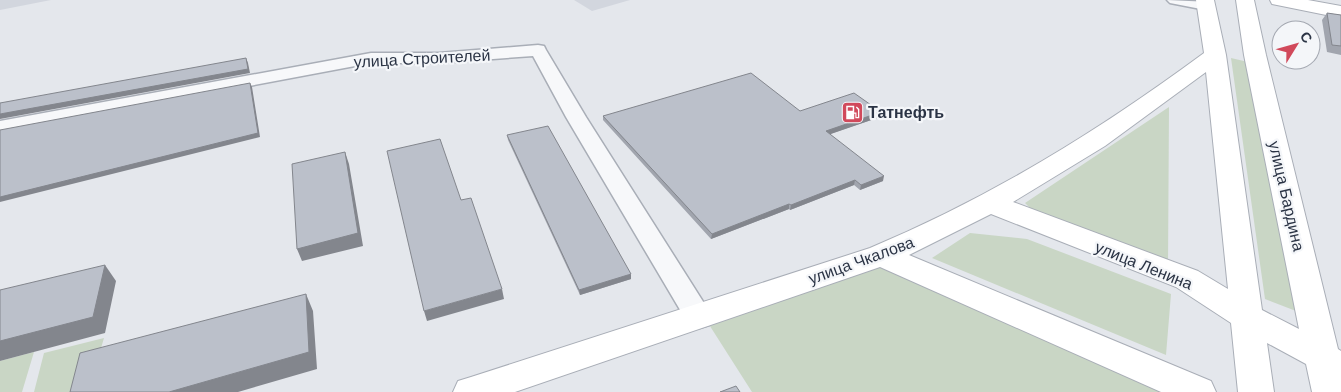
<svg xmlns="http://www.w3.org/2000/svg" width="1341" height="392" font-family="Helvetica,sans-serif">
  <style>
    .built { fill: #d2d6de }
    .green { fill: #c9d6c5 }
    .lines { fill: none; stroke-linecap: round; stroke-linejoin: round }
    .street-casing { stroke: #a9aeb7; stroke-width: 3 }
    .secondary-casing { stroke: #a9aeb7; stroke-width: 2 }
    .street { fill: #f7f8fa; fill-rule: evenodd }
    .secondary { fill: #fff; fill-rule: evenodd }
    .wall { fill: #a1a5ae }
    .shaded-wall { fill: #83868d }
    .building { fill: #bbc0ca; stroke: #83868d }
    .labels { text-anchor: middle; stroke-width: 4.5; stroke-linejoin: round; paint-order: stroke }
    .street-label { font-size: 16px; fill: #2b3445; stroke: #f4f6f9 }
    .poi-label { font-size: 16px; font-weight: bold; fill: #2b3445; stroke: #f4f6f9; text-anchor: start }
  </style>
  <rect width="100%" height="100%" fill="#e4e7ec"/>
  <path class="built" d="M0,0H51L0,10Z
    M574,0H630L592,11Z"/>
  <path class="green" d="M1231,58L1248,62L1296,311L1265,299Z
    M1169,107L1168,266L1044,222L1025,203Z
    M970,233L1027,239L1171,294L1166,355L932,258Z
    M882,263L1175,392H752L708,323Z
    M104,338L88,392H34L44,353Z
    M34,352L22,392H0V361Z"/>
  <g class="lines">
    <defs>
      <path id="street" d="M1167,0L1211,2L1214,5L1211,8L1206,10L1170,3Z
        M538,45L544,46L546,50L586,117L709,311L713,318L709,325L699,328L689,325L566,117L533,56L439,63H371L0,133V121L371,53H439Z"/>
      <path id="secondary" d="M1196,0H1214L1226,55L1262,310L1299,329L1244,55L1236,0H1254L1266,55L1338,349L1341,351V392H1312L1306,364L1267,343L1274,392H1238L1231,323L1176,287L991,214L909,255L1211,381L1216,392H1161L880,267L515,392H453L458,381L471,377L870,248C993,196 1097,132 1204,53ZM1206,72L1228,289L1198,271L1013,202L1105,146Z
        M1270,0H1308L1341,6V18L1272,4Z"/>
    </defs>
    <use href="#street" class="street-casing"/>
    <use href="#secondary" class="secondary-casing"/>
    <use href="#street" class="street"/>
    <use href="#secondary" class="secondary"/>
  </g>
  <path class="wall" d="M1327,13L1341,15V55L1327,52L1322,20Z
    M800,111L881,112L880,117L830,134L883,181L860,190L854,185L790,210L789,209L711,239L603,120V116Z
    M507,135L631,279L580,295L508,140Z"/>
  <path class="shaded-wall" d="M246,58L248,63L250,73L0,119V114Z
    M250,83L252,87L260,137L0,202V197Z
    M881,112L880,117L825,136L826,131Z
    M345,152L349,164L363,246L302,261L297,249Z
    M884,176L883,181L860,190L861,185Z
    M855,180L854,185L790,210L791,205Z
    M789,204V209L711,239L712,234Z
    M105,265L116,281L105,333L0,361V341Z
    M631,274V279L580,295L579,290Z
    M502,289L504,299L427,321L424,311Z
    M306,294L313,311L317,369L238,392H169Z"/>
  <path class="building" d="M1327,13L1341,15V46L1332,45Z
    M246,58L248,69L0,114V103Z
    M751,73L800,111L854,93L881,112L826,131L884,176L861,185L855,180L791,205L789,204L712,234L603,116Z
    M250,83L258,133L0,197V130Z
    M548,126L631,274L579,290L507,135Z
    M440,139L461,200L471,198L502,289L424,311L387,151Z
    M345,152L358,233L297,249L292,164Z
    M105,265L93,317L0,341V290Z
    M306,294L309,352L169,392H70L80,353Z
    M736,386L740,392H720Z"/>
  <defs>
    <symbol id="fuel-square" viewBox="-11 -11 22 22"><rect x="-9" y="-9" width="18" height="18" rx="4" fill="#d1495b" stroke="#f4f6f9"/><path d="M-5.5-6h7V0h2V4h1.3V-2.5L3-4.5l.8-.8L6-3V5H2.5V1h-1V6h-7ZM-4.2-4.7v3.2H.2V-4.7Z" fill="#fff"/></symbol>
  </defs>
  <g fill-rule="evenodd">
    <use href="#fuel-square" x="840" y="100" width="25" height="25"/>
  </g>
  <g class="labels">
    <g class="street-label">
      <text transform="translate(422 58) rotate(-3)" y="6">улица Строителей</text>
      <text transform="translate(1287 196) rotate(77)" y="6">улица Бардина</text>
      <text transform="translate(861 260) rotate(-20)" y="6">улица Чкалова</text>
      <text transform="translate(1144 265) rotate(22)" y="6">улица Ленина</text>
    </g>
    <g class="poi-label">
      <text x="868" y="118">Татнефть</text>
    </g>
  </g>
  <g transform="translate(1296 45) rotate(53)"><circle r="24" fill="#f4f6f9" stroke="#a4a8b1"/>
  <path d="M0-4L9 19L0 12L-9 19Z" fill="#d1495b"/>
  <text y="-8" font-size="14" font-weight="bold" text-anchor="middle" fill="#2b3445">С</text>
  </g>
</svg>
